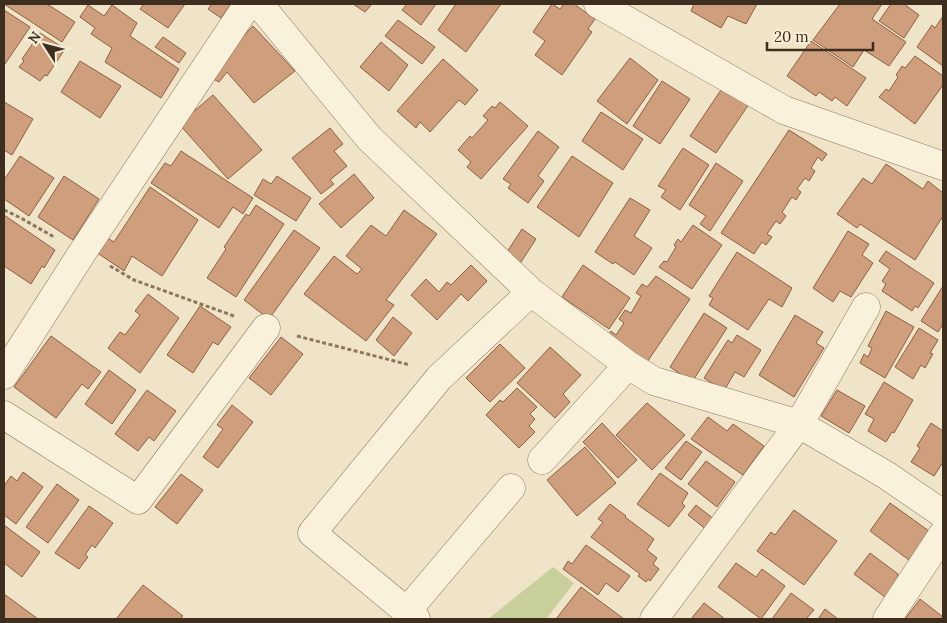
<svg xmlns="http://www.w3.org/2000/svg" width="947" height="623" font-family="Lora,serif">
  <style>
    .green { fill: #c9cf9b }
    .building { fill: #cf9f7d; stroke: #8d5f41 }
    .lines { fill: none; stroke-linecap: round; stroke-linejoin: round }
    .minor-casing { stroke: #8d765c; stroke-width: 29 }
    .path { stroke: #8d765c; stroke-width: 3; stroke-dasharray: 4 2.5; stroke-linecap: butt }
    .minor { stroke: #faf1dc; stroke-width: 28 }
  </style>
  <rect width="100%" height="100%" fill="#f0e4c8"/>
  <path class="green" d="M553,567L574,583L546,619H488Z"/>
  <path class="building" d="M4,4H47L75,22L62,42Z
    M144,4H185L168,28L140,9Z
    M212,4H231L221,18L208,9Z
    M353,4H372L365,12Z
    M407,4H436L421,25L402,10Z
    M456,4H501L466,52L438,30Z
    M552,4L560,9L564,4H574L595,19L588,29L592,32L562,75L535,55L545,41L533,32Z
    M694,4H757L746,24L728,16L721,28L691,11Z
    M840,4H882L872,19L906,42L889,66L864,50L853,67L813,40Z
    M891,4H904L919,15L904,38L879,21Z
    M88,5L104,16L112,5L137,23L130,36L179,69L161,98L105,62L112,48L91,34L95,28L80,17Z
    M4,10L30,27L5,64L4,63Z
    M943,16V66L917,47L932,25L935,28Z
    M398,20L435,47L422,64L385,36Z
    M253,26L295,71L254,103L227,72L219,82L206,75Z
    M40,33L65,49L47,76L45,75L40,81L19,67L24,61L22,59Z
    M163,37L186,53L179,63L155,47Z
    M811,41L866,78L847,106L835,97L832,101L819,92L816,96L787,76Z
    M381,42L408,65L389,91L360,67Z
    M915,56L943,76V85L915,124L879,97L886,89L889,91L898,77L896,75L902,66L905,68Z
    M630,58L658,80L627,124L597,101Z
    M443,59L478,90L465,105L459,100L430,132L420,122L416,128L397,111Z
    M80,61L121,86L100,118L61,92Z
    M662,81L690,99L660,144L633,126Z
    M723,87L749,104L716,153L690,136Z
    M213,95L262,150L228,179L179,124Z
    M4,102L33,119L12,155L4,150Z
    M500,102L528,126L481,179L467,167L471,162L458,150L470,136L472,138L488,120L483,116L492,106L495,108Z
    M601,112L643,139L623,170L582,141Z
    M330,128L343,144L334,151L347,166L330,180L334,184L321,194L292,158Z
    M789,130L827,154L822,161L818,157L811,168L815,171L809,181L805,178L797,189L801,192L796,200L792,197L782,212L786,216L780,224L776,221L767,234L772,237L766,245L762,242L754,254L721,233Z
    M538,131L559,147L538,176L544,181L528,203L508,188L511,184L503,179Z
    M683,148L709,165L680,210L661,197L666,190L658,186Z
    M181,151L253,198L243,214L233,207L219,228L151,183L165,163L171,166Z
    M20,156L54,178L29,216L4,199V180Z
    M572,156L613,183L579,237L537,207Z
    M716,163L743,181L710,231L700,224L706,216L689,205Z
    M886,164L923,189L928,181L943,193V216L915,260L860,224L857,228L837,214L863,178L872,184Z
    M354,174L374,198L341,228L319,204Z
    M64,176L99,199L73,240L38,217Z
    M277,176L311,198L296,221L254,195L263,179L271,184Z
    M150,187L198,220L162,276L132,256L124,271L96,252L106,237L114,242Z
    M630,198L650,210L634,236L652,248L634,275L615,262L613,264L595,252Z
    M256,205L284,224L236,297L207,278L226,249L224,247L246,214L249,216Z
    M404,210L437,234L386,300L394,305L366,341L304,294L334,256L357,274L362,269L346,256L371,225L386,236Z
    M4,215L55,250L44,268L42,266L31,284L4,266Z
    M693,225L722,245L692,289L659,267L664,261L667,262L676,247L674,245L678,239L681,242Z
    M522,229L536,239L519,265L505,255Z
    M294,230L320,248L269,319L244,300Z
    M848,231L869,244L862,255L873,263L851,297L840,291L833,302L813,288Z
    M886,251L934,283L918,308L915,306L912,311L882,291L886,284L882,281L890,269L879,261Z
    M737,252L792,288L782,307L769,299L748,330L709,305L713,298L709,296Z
    M471,265L487,281L468,301L461,294L437,320L411,295L426,279L439,292L447,282L451,285Z
    M583,265L630,298L609,329L562,297Z
    M656,276L690,299L645,365L606,339L611,331L616,335L624,323L619,319L625,310L631,313L641,296L636,293L642,284L647,287Z
    M943,286V324L938,332L921,321Z
    M148,294L179,318L140,373L108,348L120,332L125,335L140,315L135,311Z
    M200,306L231,327L218,345L213,342L193,373L167,355Z
    M886,311L914,327L885,378L860,363L864,354L868,357L872,348L868,346Z
    M704,313L727,328L692,382L670,367Z
    M795,315L823,332L816,343L824,348L794,397L759,375Z
    M393,317L412,333L394,356L376,340Z
    M919,328L938,340L930,353L933,354L925,368L921,365L913,379L895,367Z
    M737,335L761,350L744,377L735,372L724,391L704,378L728,340L732,343Z
    M51,336L101,372L88,389L82,384L56,418L14,387Z
    M281,337L303,354L271,395L249,378Z
    M500,344L525,368L490,402L466,378Z
    M550,347L581,375L563,394L570,402L555,418L517,383Z
    M109,370L136,390L112,424L85,404Z
    M884,382L913,400L894,433L892,432L886,442L868,431L874,419L865,414Z
    M517,388L537,407L530,414L535,419L529,426L535,432L519,448L486,415L500,400L503,402Z
    M147,390L176,411L154,441L149,437L138,451L115,434Z
    M837,390L865,406L849,433L821,416Z
    M647,403L685,435L652,470L616,435Z
    M232,405L253,422L218,468L203,457L223,429L217,425Z
    M708,417L727,431L733,424L764,446L743,475L691,439Z
    M602,423L637,460L618,478L583,442Z
    M931,423L943,431V462L934,476L911,462L920,448L917,446Z
    M686,441L702,452L681,480L665,468Z
    M585,447L616,483L577,516L547,480Z
    M706,461L735,482L717,507L688,484Z
    M23,472L43,487L16,524L4,515V486L11,476L17,481Z
    M660,473L688,493L682,503L685,506L669,527L637,504Z
    M181,474L203,490L177,524L155,507Z
    M57,484L79,500L48,543L26,527Z
    M890,503L929,531L909,560L870,531Z
    M610,504L626,516L625,517L654,539L647,550L657,558L653,564L659,569L650,581L648,579L646,582L638,576L640,574L591,537L603,522L598,519Z
    M696,505L715,520L707,530L688,515Z
    M89,506L113,523L95,548L92,545L85,555L88,557L79,569L55,553Z
    M794,510L837,541L804,585L757,551L771,532L775,535Z
    M4,525L40,552L22,577L4,563Z
    M586,545L630,576L618,592L606,583L598,595L563,569L568,561L572,564Z
    M870,553L898,574L897,577L903,582L889,600L854,574Z
    M736,563L756,577L762,569L785,586L761,619L718,587Z
    M143,585L183,616L180,619H116Z
    M581,587L624,619H556Z
    M791,593L814,610L806,619H772Z
    M4,594L38,619H4Z
    M920,599L943,617V619H905Z
    M704,603L725,619H691Z
    M825,609L838,619H818Z"/>
  <g class="lines">
    <defs>
      <path id="minor" d="M259,4L369,138L531,292L628,365L654,381L799,424L886,475L943,514
        M598,4L784,110L943,166
        M4,375L82,253L248,4
        M4,415L138,500L266,328
        M542,460L628,365
        M406,612L511,488
        M416,619L312,533L439,378L531,292
        M654,619L799,424L866,307
        M887,619L943,534"/>
    </defs>
    <use href="#minor" class="minor-casing"/>
    <path class="path" d="M4,210L21,218L54,237
      M110,266L134,280L234,316
      M297,336L410,365"/>
    <use href="#minor" class="minor"/>
  </g>
  <rect width="947" height="623" fill="none" stroke="#3d2e20" stroke-width="10"/>
  <g transform="translate(45 45) rotate(306)" stroke="#f7eed8" stroke-width="4" paint-order="stroke">
  <path d="M0-4L9 19L0 12L-9 19Z" fill="#3d2e20"/>
  <text y="-8" font-size="14" font-weight="bold" text-anchor="middle" fill="#3d2e20">N</text>
  </g>
  <path d="M767 42v8h106v-8" fill="none" stroke="#3d2e20" stroke-width="2.5"/>
  <text x="774" y="42" font-size="15" fill="#3d2e20" stroke="#f7eed8" stroke-width="4" paint-order="stroke">20 m</text>
</svg>
